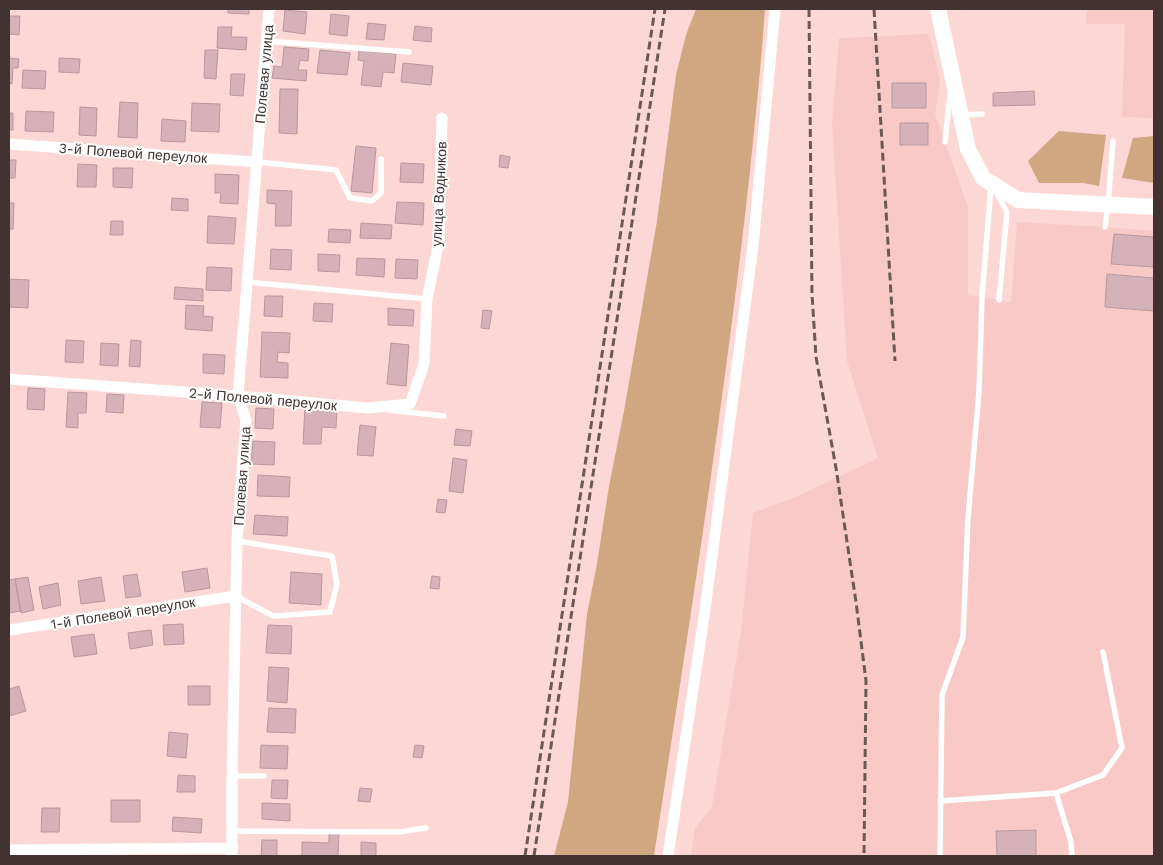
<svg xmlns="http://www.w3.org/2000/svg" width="1163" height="865" font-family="'Work Sans',sans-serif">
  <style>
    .built { fill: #f8c9c7 }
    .green { fill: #d1a782 }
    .building { fill: #d5b1ba; stroke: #ba97a0 }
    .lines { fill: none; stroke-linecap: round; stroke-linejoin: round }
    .lane { stroke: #fff; stroke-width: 5.5 }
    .street { stroke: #fff; stroke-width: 11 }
    .secondary { stroke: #fff; stroke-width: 16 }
    .rail { stroke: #6c5856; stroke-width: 3; stroke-dasharray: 8 4; stroke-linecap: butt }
    .labels { text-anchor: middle; stroke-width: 4; stroke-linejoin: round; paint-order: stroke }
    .street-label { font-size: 14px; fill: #423332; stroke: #fff }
  </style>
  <rect width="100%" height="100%" fill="#fdd7d5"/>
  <path class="built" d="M1087,9H1154V118L1122,117L1125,24H1086Z
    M929,34L940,80L935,114L968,207V295L1011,302L1017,222L1105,227L1154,231V856H691L695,828L712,807L741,632L753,513L798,496L878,458L847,361L832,123L839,38Z"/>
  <path class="green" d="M696,9H765C761,66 755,123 749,180C724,406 688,631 654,856H554L568,802L587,614L597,564L609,486L624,411L657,221L676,75L686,35Z
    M1059,131L1106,135L1099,186L1083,183H1039L1028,161Z
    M1154,136V183L1122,178L1133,138Z"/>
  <path class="building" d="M228,9H249V14L228,13Z
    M285,10L307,12L305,34L283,31Z
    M331,14L349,16L347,36L329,34Z
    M9,16H20L19,35L9,34Z
    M368,23L386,25L384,40L366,39Z
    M415,26L432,28L431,42L413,40Z
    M218,27H232L231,37H247L246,50L217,48Z
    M284,47L309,49L308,61L300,60L298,70H307L306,81L272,78L274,66L282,67Z
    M205,50H218L216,79L204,78Z
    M320,50L350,53L347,75L317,73Z
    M359,50L396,54L394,73L383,72L381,87L361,85L364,61L358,60Z
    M9,58L19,59L18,68H13L12,84L9,83Z
    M59,58L80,59L79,73L59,72Z
    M403,63L433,66L431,85L401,82Z
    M23,70L46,71L45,89L22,88Z
    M231,74H245L243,96L230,95Z
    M892,83H926V108H892Z
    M280,89H298L297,134L279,133Z
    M1034,91L1035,105L993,106V93Z
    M120,102L138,103L137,138L118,137Z
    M192,103L220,104L219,132L191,131Z
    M80,107L97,108L96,136L79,135Z
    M26,111L54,112L53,132L25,131Z
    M9,113H13V130H9Z
    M162,119L186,121L185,142L161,141Z
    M900,123H928V145H900Z
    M356,146L376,148L372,193L351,191Z
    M500,155L510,157L508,168L499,167Z
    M9,160H16L15,178H9Z
    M401,163L424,164L423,183L400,182Z
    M78,164L97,165L96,187H77Z
    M113,168H133L132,188L113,187Z
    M215,174L239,175L238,204L220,203L221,193H215Z
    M267,190L292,191L291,226H275L276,204L267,203Z
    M172,198L188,199V211L171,210Z
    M397,202L424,203L423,225L395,223Z
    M9,203H14L13,229H9Z
    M208,216L236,218L234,244L207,243Z
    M111,221H123V235H110Z
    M361,223L392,225L391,239L360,238Z
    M329,229L351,230L350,243L328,242Z
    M1114,234L1154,237V267L1111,264Z
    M271,249L292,250L291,270L270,269Z
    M318,254L340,255L339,272L318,271Z
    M357,258L385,259L384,277L356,275Z
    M396,259L418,260L417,279L395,278Z
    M207,267L232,268L231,291L206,290Z
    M1107,274L1154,278V311L1105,307Z
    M9,279L29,280L28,308L9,307Z
    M175,287L203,289V301L174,299Z
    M265,296H283L282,317L264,316Z
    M314,303L333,304L332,322L313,321Z
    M186,305L204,306L203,316L213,317L212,331L185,329Z
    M388,308L414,310L413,326L388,325Z
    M483,310L492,311L489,329L481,328Z
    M262,332L290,333L289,353L278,352L277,362L288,363V378L260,377Z
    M66,340L84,341L83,363L65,362Z
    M131,340L141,341L140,367L129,366Z
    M101,343L119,344L118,366L100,365Z
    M391,343L409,345L406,386L387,384Z
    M203,354L225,355L224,374L203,373Z
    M28,388L45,389L44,410L27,409Z
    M68,392L87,393L86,413H78V428L66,427Z
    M107,394L124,395L123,413L106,412Z
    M202,402L222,403L220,428L200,427Z
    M305,407L337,409L336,428L322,427L321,444H303Z
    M256,408L274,409L273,429L255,428Z
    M360,425L376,427L373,456L357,455Z
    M456,429L472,431L470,446L454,445Z
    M253,441L275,442L274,465L251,464Z
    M453,458L467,460L463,493L449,491Z
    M258,475L290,477L289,497L257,496Z
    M438,499L447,500L445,513L436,512Z
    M255,515L288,517L287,536L253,534Z
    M207,568L210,588L185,592L182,572Z
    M291,572L322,574L321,605L289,603Z
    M137,574L141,596L126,598L123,576Z
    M432,576L440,577L439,589L430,588Z
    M28,577L34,610L21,613L15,579Z
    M101,577L105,601L81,604L78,581Z
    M15,579L21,611L9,613V580Z
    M58,583L61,605L43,609L39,587Z
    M183,624L184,644L164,645L163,625Z
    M268,625L292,626L291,654L266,653Z
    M151,630L153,645L130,649L128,633Z
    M94,634L97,654L74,657L71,637Z
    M269,667L289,668L287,703L267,701Z
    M19,686L26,711L9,716V689Z
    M188,686H210V705H188Z
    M269,708L296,709L295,733L267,732Z
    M169,732L188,734L186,758L167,756Z
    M261,745L288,746L287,769L260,768Z
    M415,745L424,746L422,758L413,757Z
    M178,775L195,776V792H177Z
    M272,780H288L287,799L271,798Z
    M360,788L372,789L370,802L358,801Z
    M111,800H140V822H111Z
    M262,803L290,804V821L262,819Z
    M42,808H60L59,832H41Z
    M173,817L202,819L201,833L172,831Z
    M1036,830V856H997L996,831Z
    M329,833L339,834L338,856H302V842L329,843Z
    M262,840H277V856H261Z
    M361,842L376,843V856H361Z"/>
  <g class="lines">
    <path class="lane" d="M266,41L409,52
      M963,115L982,114
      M945,142L950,94
      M257,162L336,170L350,198L372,201L381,193V159
      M996,192L1007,212L999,300
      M1105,227L1108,205L1113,141
      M247,282L427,299
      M388,410L444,416
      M236,596L273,616L330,612L337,584L332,556L237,541
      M232,776H264
      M1056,793L1103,775L1122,748L1103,652
      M940,801L1056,793L1071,842L1072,856
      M232,831L399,832L426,828
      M940,856L942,695L963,637L968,518L979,392L982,297L991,186"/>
    <path class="street" d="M9,144L257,162
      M9,379L238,396L368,408L410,404L424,364L427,299L439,241L442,118
      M9,630L236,596
      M9,850L233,848
      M232,856V776L237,541L246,420L238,396L269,9
      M668,856L704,617L753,246L775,9"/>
    <path class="secondary" d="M938,9L968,149L983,178L1018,200L1154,207"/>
    <path class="rail" d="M809,9L812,294L816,357L836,468L856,602L866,681L864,856
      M874,9L895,361
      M525,856L655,9
      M534,856L665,9"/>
  </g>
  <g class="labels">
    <g class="street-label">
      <text transform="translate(264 74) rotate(-85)" y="5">Полевая улица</text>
      <text transform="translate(133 153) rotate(4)" y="5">3-й Полевой переулок</text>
      <text transform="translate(439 194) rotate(-87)" y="5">улица Водников</text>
      <text transform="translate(263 399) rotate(5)" y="5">2-й Полевой переулок</text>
      <text transform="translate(242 476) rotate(-86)" y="5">Полевая улица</text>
      <text transform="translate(123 613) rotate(-9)" y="5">1-й Полевой переулок</text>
    </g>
  </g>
  <rect width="1163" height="865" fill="none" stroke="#423332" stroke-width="20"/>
</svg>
